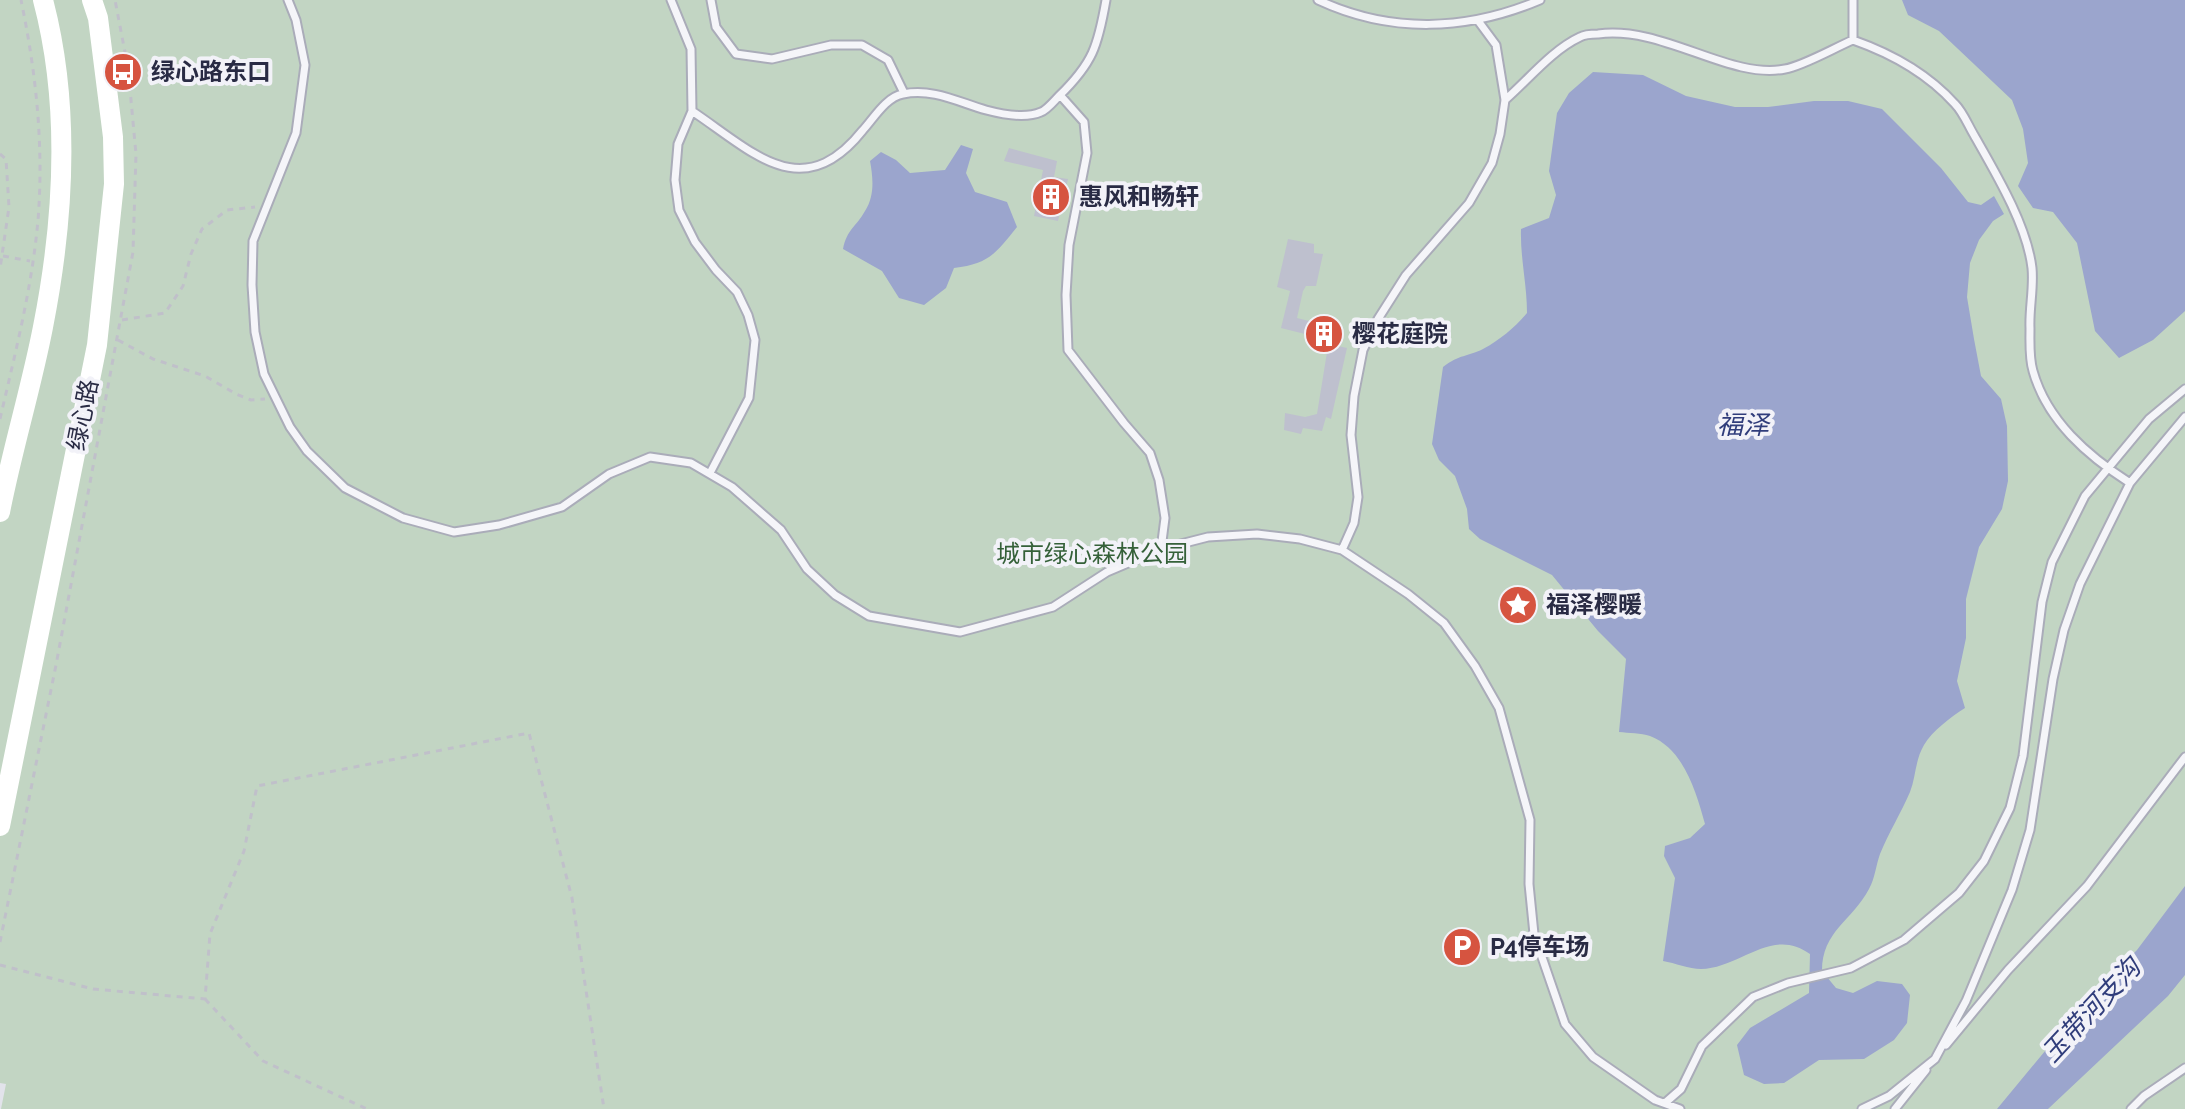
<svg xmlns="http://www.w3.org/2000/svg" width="2185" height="1109" font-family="Raleway,'Noto Sans SC',sans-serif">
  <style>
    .green { fill: #c2d5c3 }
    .water { fill: #9ba5cd }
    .building { fill: #bec0ce }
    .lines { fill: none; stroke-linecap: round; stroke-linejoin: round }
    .lane-casing { stroke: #aaacb9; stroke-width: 11 }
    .path { stroke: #c0c0ca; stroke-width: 3; stroke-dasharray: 6 6; stroke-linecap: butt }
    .lane { stroke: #f5f5f9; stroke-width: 7 }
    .secondary { stroke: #fff; stroke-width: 20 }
    .labels { text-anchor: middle; stroke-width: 8; stroke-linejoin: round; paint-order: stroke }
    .poi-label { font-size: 24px; font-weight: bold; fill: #292b44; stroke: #f2f2f8; text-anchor: start }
    .street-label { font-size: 24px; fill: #292b44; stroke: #f2f2f8 }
    .park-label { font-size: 24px; fill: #356139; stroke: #f2f2f8 }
    .water-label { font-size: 26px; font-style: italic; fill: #303d7b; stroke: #f2f2f8 }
  </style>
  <rect width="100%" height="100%" fill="#e2e3eb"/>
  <path class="green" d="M0,0H2185V1109H1L6,1084L0,1083Z"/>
  <path class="water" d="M1902,0H2185V311L2153,340L2119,358L2095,331L2077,243L2053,212L2033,208L2018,186L2028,163L2023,129L2012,100L1939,31L1908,15Z
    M1593,72L1643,75L1686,96L1735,107H1768L1814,101H1848L1882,109L1941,168L1968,202L1981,205L1994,196L2004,214L1993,221L1979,240L1970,263L1967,297L1974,339L1981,376L2001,399L2007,426L2008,481L2002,509L1979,547L1966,599V638L1957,681L1965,708C1951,717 1932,731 1924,745C1915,760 1916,777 1910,792C1901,813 1889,832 1880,854C1876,865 1875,878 1869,889C1852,921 1822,931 1822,971L1836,988L1853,993L1877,981L1902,984L1910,995L1907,1023L1894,1040L1864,1059L1819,1060L1784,1083L1764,1084L1744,1075L1737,1045L1750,1028L1809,993L1810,954C1772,926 1741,968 1701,969C1689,969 1675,963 1663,961L1675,878L1664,856L1665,846L1690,838L1705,824C1696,792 1684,749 1650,736C1641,733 1629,733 1619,732L1626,659L1598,631L1552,575L1480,539L1469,529L1467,509L1455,476L1439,460L1432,444L1443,367C1460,354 1467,357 1483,349C1501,339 1514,328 1527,313C1527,284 1520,257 1521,229L1549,218L1556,195L1549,171L1557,113L1569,93Z
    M961,145L973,149L966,173L975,192L1007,202L1017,227C996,253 989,264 954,268L946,288L924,305L899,298L882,271L843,249C847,229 856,227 865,211C875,196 873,177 870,161L881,152L896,160L910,173L945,170Z
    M2185,886V975L2168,996L2048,1109H1997L2089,998L2137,950Z"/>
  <path class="building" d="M1009,148L1057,161L1054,177L1068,179L1058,221L1034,216L1043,170L1004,161Z
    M1288,239L1314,244V253L1323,254L1316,286H1306L1303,291L1297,318L1342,329L1338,346L1347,348L1331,419L1326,417L1322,431L1303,428L1301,434L1284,430L1285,413L1305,417L1317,414L1329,340L1281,328L1290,291L1277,287Z"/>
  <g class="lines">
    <defs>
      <path id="lane" d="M288,0L296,20L305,65L296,133L253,241L252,285L255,332L264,374L290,427L307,451L345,488L403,518L454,532L499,525L562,507L609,474L650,457L691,463L732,487L781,530L807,569L835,595L869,616L960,632L1053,607L1107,572L1161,549L1208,537L1257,534L1300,539L1342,550L1408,594L1444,623L1475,666L1499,708L1530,820L1529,884L1534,934L1565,1024L1593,1057L1655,1100L1680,1109
        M671,0L691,49L692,111L678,144L675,180L679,210L695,242L716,270L737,292L748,315L755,340L749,398L710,473
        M711,0L716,27L736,54L772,59L831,45H862L888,60L904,93
        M1318,0C1391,34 1467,31 1540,0
        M1853,40V0
        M1060,95L1084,122L1087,153L1069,245L1066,295L1068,350L1124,423L1150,453L1159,480L1165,518L1161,549
        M1505,100C1528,80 1552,50 1580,37C1585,34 1592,34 1598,34C1663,25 1729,80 1785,69C1803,66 1834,48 1853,40C1890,53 1928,74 1955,104C1963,112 1968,125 1974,135C1995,172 2027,225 2032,268C2034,288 2029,309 2030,328C2030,342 2029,358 2033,371C2047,421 2088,456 2130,483
        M692,111C752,151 802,207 863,130C874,118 886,97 903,94C933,88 958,102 986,110C1001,114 1025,119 1041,112C1047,110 1054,101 1059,96C1093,63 1098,46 1106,0
        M1342,550L1354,523L1358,497L1351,435L1354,396L1363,350L1378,319L1406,275L1469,203L1492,163L1500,134L1505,100L1496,45L1479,22
        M1946,1045L2008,970L2087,886L2185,757
        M1665,1103L1681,1089L1702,1046L1753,997L1788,983L1851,968L1904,940L1959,893L1984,861L2010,808L2023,756L2042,602L2052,562L2085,496L2149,419L2185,389
        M1862,1109L1889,1096L1935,1059L1966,1001L2012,890L2030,830L2053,679L2064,630L2080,584L2130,483L2185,417
        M1895,1109L1926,1070
        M2131,1109L2144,1096L2185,1068"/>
    </defs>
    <use href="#lane" class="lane-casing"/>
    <path class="path" d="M0,154L6,159L9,207L0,269
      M3,256L30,261
      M122,320L165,313L183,286L191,254L202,229L227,210L255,207
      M118,340L153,359L205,376L236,394L251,400L265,399
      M0,419C15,354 32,288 38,220C44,146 36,72 21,0
      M0,942L56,665L133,252L136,154L128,68L115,0
      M0,965L93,989L205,999L210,934L244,851L257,786L529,733L572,898L604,1109
      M205,999L263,1061L367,1109"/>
    <use href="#lane" class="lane"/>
    <path class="secondary" d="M0,512C12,450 31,389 43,327C64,220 71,106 43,0
      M0,826L97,345L114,184L113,137L98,18L92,0"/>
  </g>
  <defs>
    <symbol id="bus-disc" viewBox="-11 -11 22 22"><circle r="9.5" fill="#d65440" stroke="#f2f2f8"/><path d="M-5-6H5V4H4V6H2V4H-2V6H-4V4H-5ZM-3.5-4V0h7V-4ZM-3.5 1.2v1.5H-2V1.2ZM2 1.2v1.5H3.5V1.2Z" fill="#fff"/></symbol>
    <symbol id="building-disc" viewBox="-11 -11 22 22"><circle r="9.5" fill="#d65440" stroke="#f2f2f8"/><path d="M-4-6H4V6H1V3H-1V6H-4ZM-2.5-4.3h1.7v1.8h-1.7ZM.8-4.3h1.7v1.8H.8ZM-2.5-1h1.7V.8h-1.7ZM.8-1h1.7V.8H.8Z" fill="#fff"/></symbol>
    <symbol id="sight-disc" viewBox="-11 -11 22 22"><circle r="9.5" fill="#d65440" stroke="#f2f2f8"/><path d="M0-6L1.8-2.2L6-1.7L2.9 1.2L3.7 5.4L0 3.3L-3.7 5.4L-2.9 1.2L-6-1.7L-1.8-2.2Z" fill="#fff"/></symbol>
    <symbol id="parking-disc" viewBox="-11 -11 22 22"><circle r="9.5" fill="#d65440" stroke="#f2f2f8"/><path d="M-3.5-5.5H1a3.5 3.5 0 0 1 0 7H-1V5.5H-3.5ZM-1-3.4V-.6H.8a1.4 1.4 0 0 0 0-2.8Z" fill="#fff"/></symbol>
  </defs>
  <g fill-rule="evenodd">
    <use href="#bus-disc" x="101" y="50" width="44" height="44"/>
    <use href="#building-disc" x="1029" y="175" width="44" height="44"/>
    <use href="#building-disc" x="1302" y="312" width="44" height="44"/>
    <use href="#sight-disc" x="1496" y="583" width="44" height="44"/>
    <use href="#parking-disc" x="1440" y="925" width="44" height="44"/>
  </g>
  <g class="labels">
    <g class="poi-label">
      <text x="151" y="80">绿心路东口</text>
      <text x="1079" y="205">惠风和畅轩</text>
      <text x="1352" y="342">樱花庭院</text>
      <text x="1546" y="613">福泽樱暖</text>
      <text x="1490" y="955">P4停车场</text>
    </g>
    <g class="street-label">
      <text transform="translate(83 415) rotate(-79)" y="8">绿心路</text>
    </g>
    <g class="park-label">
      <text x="1092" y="562">城市绿心森林公园</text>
    </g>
    <g class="water-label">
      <text x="1743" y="434">福泽</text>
      <text transform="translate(2091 1010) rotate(-47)" y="9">玉带河支沟</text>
    </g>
  </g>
</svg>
